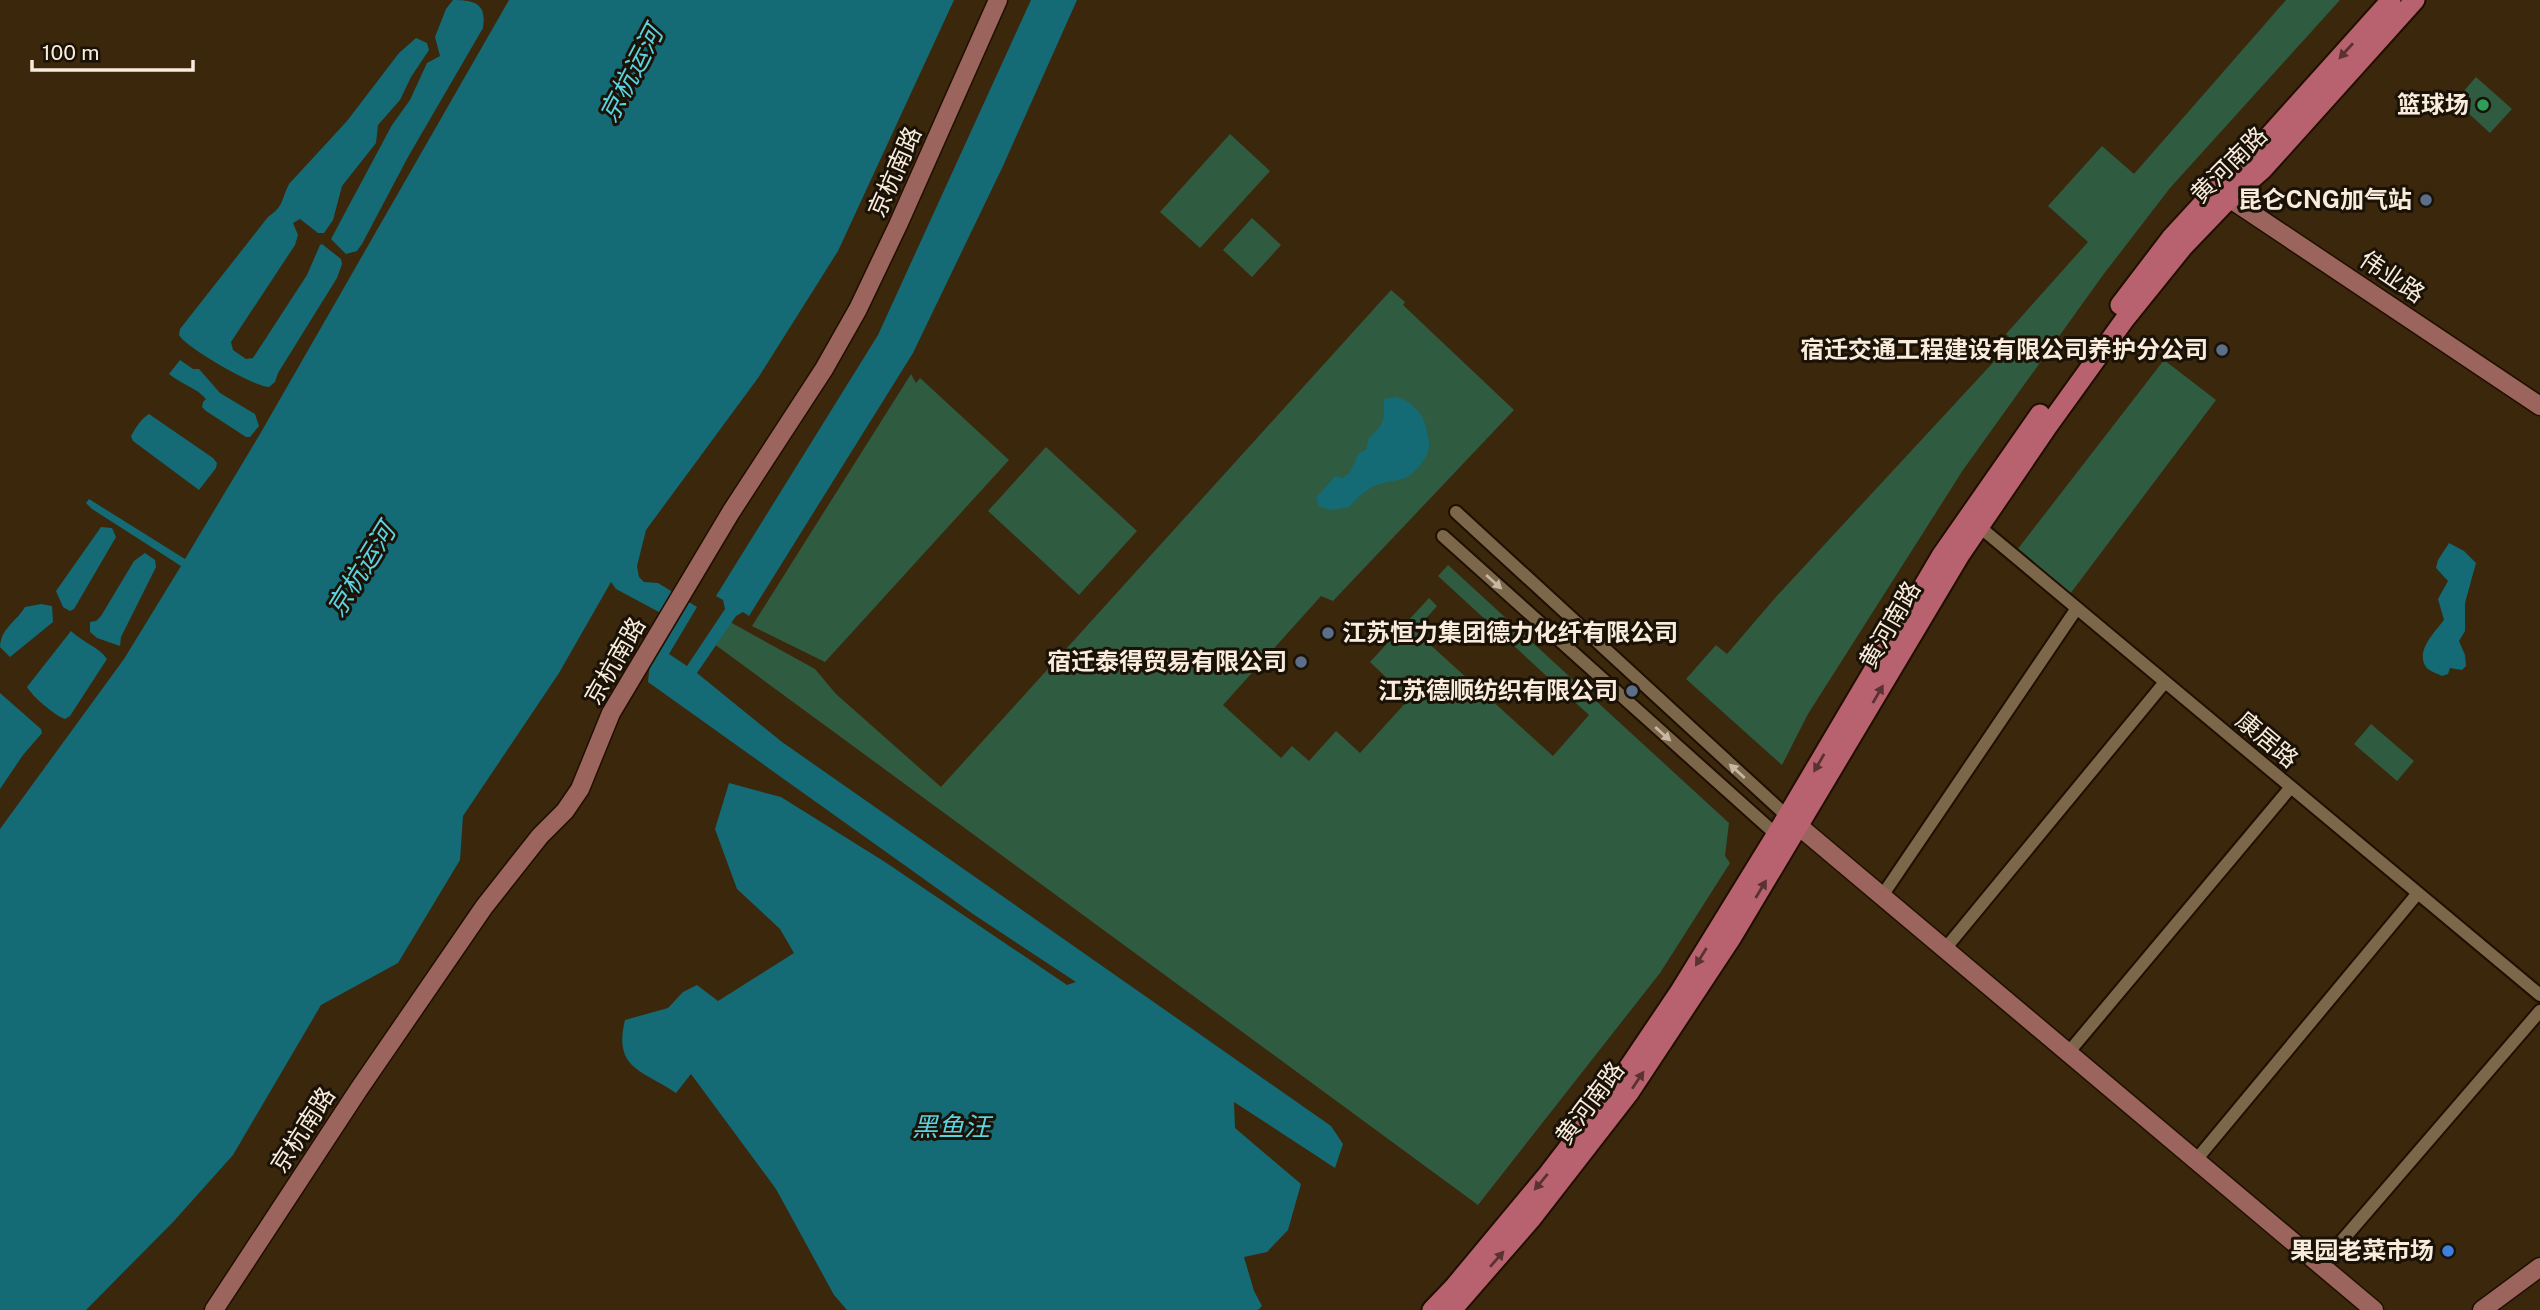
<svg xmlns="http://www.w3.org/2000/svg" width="2540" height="1310" font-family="'Public Sans','Noto Sans SC',sans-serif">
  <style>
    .green { fill: #2f5b40 }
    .water { fill: #146b75 }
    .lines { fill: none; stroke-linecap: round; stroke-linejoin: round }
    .street-casing { stroke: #200f00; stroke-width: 16 }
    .secondary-casing { stroke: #200f00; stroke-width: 21 }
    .primary-casing { stroke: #200f00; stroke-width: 23 }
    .street { stroke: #7c674b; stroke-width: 12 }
    .secondary { stroke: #9b645d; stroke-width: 18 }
    .primary { stroke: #b9626f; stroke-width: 19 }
    .oneway { fill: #5a3231 }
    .oneway2 { fill: #c7b7a3 }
    .leisure-dot { fill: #2e9e5b; stroke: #1a1207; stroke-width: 2.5 }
    .service-dot { fill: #5c6f8a; stroke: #1a1207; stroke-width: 2.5 }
    .shop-dot { fill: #3f7fe0; stroke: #1a1207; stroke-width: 2.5 }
    .labels { text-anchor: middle; stroke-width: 6; stroke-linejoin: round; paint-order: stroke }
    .poi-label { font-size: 24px; font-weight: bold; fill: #f9ecdd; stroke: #1a1207; text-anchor: end }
    .street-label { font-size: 24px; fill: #f9ecdd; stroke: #1a1207 }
    .water-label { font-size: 26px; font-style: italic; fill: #5cd3e1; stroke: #1a1207 }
  </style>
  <rect width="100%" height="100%" fill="#3a270c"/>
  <path class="green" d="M2286,0H2340L2170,188L2103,275L1963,470L1808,714L1782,765L1686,679L1716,645L1727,654L1775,598L2013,341L2006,334L2088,242L2048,206L2102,146L2134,174Z
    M2476,77L2512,109L2490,133L2455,101Z
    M1230,134L1270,171L1200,248L1160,212Z
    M1252,218L1281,245L1252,277L1223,250Z
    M1391,290L1405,302L1403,305L1514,410L1333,601L1321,596L1223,705L1281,758L1292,746L1309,761L1336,731L1360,753L1409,699L1370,662L1429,598L1437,606L1415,631L1553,756L1589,715L1438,576L1448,565L1729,823L1725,856L1730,863L1660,973L1478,1205L706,638L721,617L815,669L836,694L941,787Z
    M2164,360L2216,400L2070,594L2017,550Z
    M911,374L916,383L920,378L1009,460L825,662L752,626Z
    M1046,447L1137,531L1079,595L988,511Z
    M2371,724L2414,761L2397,781L2354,744Z"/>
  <path class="water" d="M453,0C474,0 487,3 483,28L408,157L362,244L357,251L346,254L331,239L392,125L410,100L427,63L440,56L435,37L446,9Z
    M509,0H954L838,251L758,378L646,530L637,566L639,577L644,582L658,583L697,607L669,654L687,666L725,609L723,600L716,596L878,335L1031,0H1077L1003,166L913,353L749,616L743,612L736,616L697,673L782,742L1331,1126L1343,1144L1335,1168L1234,1102L1235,1128L1301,1184L1288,1230L1267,1252L1244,1257L1254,1291L1262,1306L1258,1310H847L834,1295L776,1189L691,1074L676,1093C642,1070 613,1069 625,1020L668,1008L683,992L697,985L718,1001L794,953L780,929L737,889L715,829L729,783L781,797L885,862L1067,985L1076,982L973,914L648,682L651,653L672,619L616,589L611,582L559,673L463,816L460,860L398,963L321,1005L233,1155L174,1221L86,1310H0V829L124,659L181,566L92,509L86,503L89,499L185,559L260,434Z
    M416,38L427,43L429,50L411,77L400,100L378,125L376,143L342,186L333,220L324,233H318L300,219L293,223L298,235L295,245L231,342L233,350L246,359L253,358L307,275L320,245L322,244L341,259L342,264L337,278L278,373L275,382L269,387C256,388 185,347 179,335L180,329L268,217C284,206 281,200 289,184L347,121L399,53Z
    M180,360L193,369H199L220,393L255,414L259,426L250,437H246L206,411L202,407L203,402L206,399C197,388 181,384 169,374Z
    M1397,397C1411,402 1422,411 1426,427C1427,433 1430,442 1429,448C1427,458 1415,474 1405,478C1395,482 1384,481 1374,486C1363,492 1357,498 1349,507L1330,510L1319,506L1316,498L1335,476L1343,478L1350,472L1359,453L1366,450L1369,438L1380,427L1384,417V399Z
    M149,414L213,458L217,463L216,468L199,490L133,441L131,436C136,427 141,419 149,414Z
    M101,527L112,528L116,537L74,609L70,611L63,607L56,591Z
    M2449,543L2464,551L2476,563L2465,603V631L2459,641L2465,655L2466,666L2462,670L2450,668L2448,674L2442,676C2437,673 2430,672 2426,667C2415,651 2435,632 2444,620L2438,599L2448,581L2436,568L2438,560Z
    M145,553L155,560L156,567L121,637L120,646L97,638L90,632V622L96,621L101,616L134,561Z
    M41,604L52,606L53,622L10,657L0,647C1,628 16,622 25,607Z
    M71,631C82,642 99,647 107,659L70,716L65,719C54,715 33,697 27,687Z
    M0,693L41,729L42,733L23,755L0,789Z"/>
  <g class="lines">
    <defs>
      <path id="street" d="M1456,512L1788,817
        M1975,523L2540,995
        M1443,536L1779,837
        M1882,896L2077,608
        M1945,949L2165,682
        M2068,1053L2291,787
        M2196,1160L2418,893
        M2321,1265L2540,1011"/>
      <path id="secondary" d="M2220,192L2540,406
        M1788,817L2374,1310
        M214,1310L359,1089L484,907L540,836L565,811L580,789L611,713L731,512L824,369L858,309L898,225L998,0
        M2482,1310L2540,1267"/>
      <path id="primary" d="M2120,305L2171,238L2216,189L2250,157L2391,0
        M1432,1310L1454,1287L1548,1174L1620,1080L1680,991L1776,835L1941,556L2040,414
        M1452,1310L1532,1218L1629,1093L1732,937L1960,555L2048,426L2125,319L2183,247L2230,198L2263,169L2415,0"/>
    </defs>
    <use href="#street" class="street-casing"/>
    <use href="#secondary" class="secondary-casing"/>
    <use href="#primary" class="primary-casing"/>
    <use href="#street" class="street"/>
    <use href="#secondary" class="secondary"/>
    <use href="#primary" class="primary"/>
  </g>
  <defs><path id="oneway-solid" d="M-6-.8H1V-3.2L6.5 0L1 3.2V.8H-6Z" transform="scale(1.75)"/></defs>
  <g class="oneway">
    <use href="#oneway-solid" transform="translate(2346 51) rotate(132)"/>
    <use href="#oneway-solid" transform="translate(1878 694) rotate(-60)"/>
    <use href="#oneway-solid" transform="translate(1819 763) rotate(120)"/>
    <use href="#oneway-solid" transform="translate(1761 889) rotate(-59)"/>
    <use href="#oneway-solid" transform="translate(1701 957) rotate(122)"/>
    <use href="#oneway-solid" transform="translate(1638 1080) rotate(-56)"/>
    <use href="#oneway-solid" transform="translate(1541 1182) rotate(130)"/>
    <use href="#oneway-solid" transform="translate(1497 1259) rotate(-49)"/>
  </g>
  <g class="oneway2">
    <use href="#oneway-solid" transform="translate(1494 582) rotate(42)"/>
    <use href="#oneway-solid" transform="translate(1663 734) rotate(42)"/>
    <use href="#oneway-solid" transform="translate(1737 771) rotate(-138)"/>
  </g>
  <circle class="leisure-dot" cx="2483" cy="105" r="7"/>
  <g class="service-dot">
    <circle cx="2426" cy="200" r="7"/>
    <circle cx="2222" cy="350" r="7"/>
    <circle cx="1328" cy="633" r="7"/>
    <circle cx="1301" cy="662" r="7"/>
    <circle cx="1632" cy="691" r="7"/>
  </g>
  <circle class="shop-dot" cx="2448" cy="1251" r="7"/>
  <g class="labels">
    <g class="poi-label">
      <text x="2469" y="113">篮球场</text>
      <text x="2412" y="208">昆仑CNG加气站</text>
      <text x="2208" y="358">宿迁交通工程建设有限公司养护分公司</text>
      <text x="1342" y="641" text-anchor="start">江苏恒力集团德力化纤有限公司</text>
      <text x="1287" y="670">宿迁泰得贸易有限公司</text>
      <text x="1618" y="699">江苏德顺纺织有限公司</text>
      <text x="2434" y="1259">果园老菜市场</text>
    </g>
    <g class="street-label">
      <text transform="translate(2229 165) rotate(-45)" y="8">黄河南路</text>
      <text transform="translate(895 172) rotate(-66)" y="8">京杭南路</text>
      <text transform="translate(2392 277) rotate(34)" y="8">伟业路</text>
      <text transform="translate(1890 625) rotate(-60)" y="8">黄河南路</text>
      <text transform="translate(615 661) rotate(-60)" y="8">京杭南路</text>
      <text transform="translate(2267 740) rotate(40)" y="8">康居路</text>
      <text transform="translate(1590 1103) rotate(-53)" y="8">黄河南路</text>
      <text transform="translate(303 1130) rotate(-57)" y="8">京杭南路</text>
    </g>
    <g class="water-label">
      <text transform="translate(631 74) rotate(-62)" y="9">京杭运河</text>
      <text transform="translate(361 570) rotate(-58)" y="9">京杭运河</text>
      <text x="951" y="1136">黑鱼汪</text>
    </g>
  </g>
  <path d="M32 60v10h161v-10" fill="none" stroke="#f9ecdd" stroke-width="3.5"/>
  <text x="42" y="60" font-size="21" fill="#f9ecdd" stroke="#1a1207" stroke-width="5" paint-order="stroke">100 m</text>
</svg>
